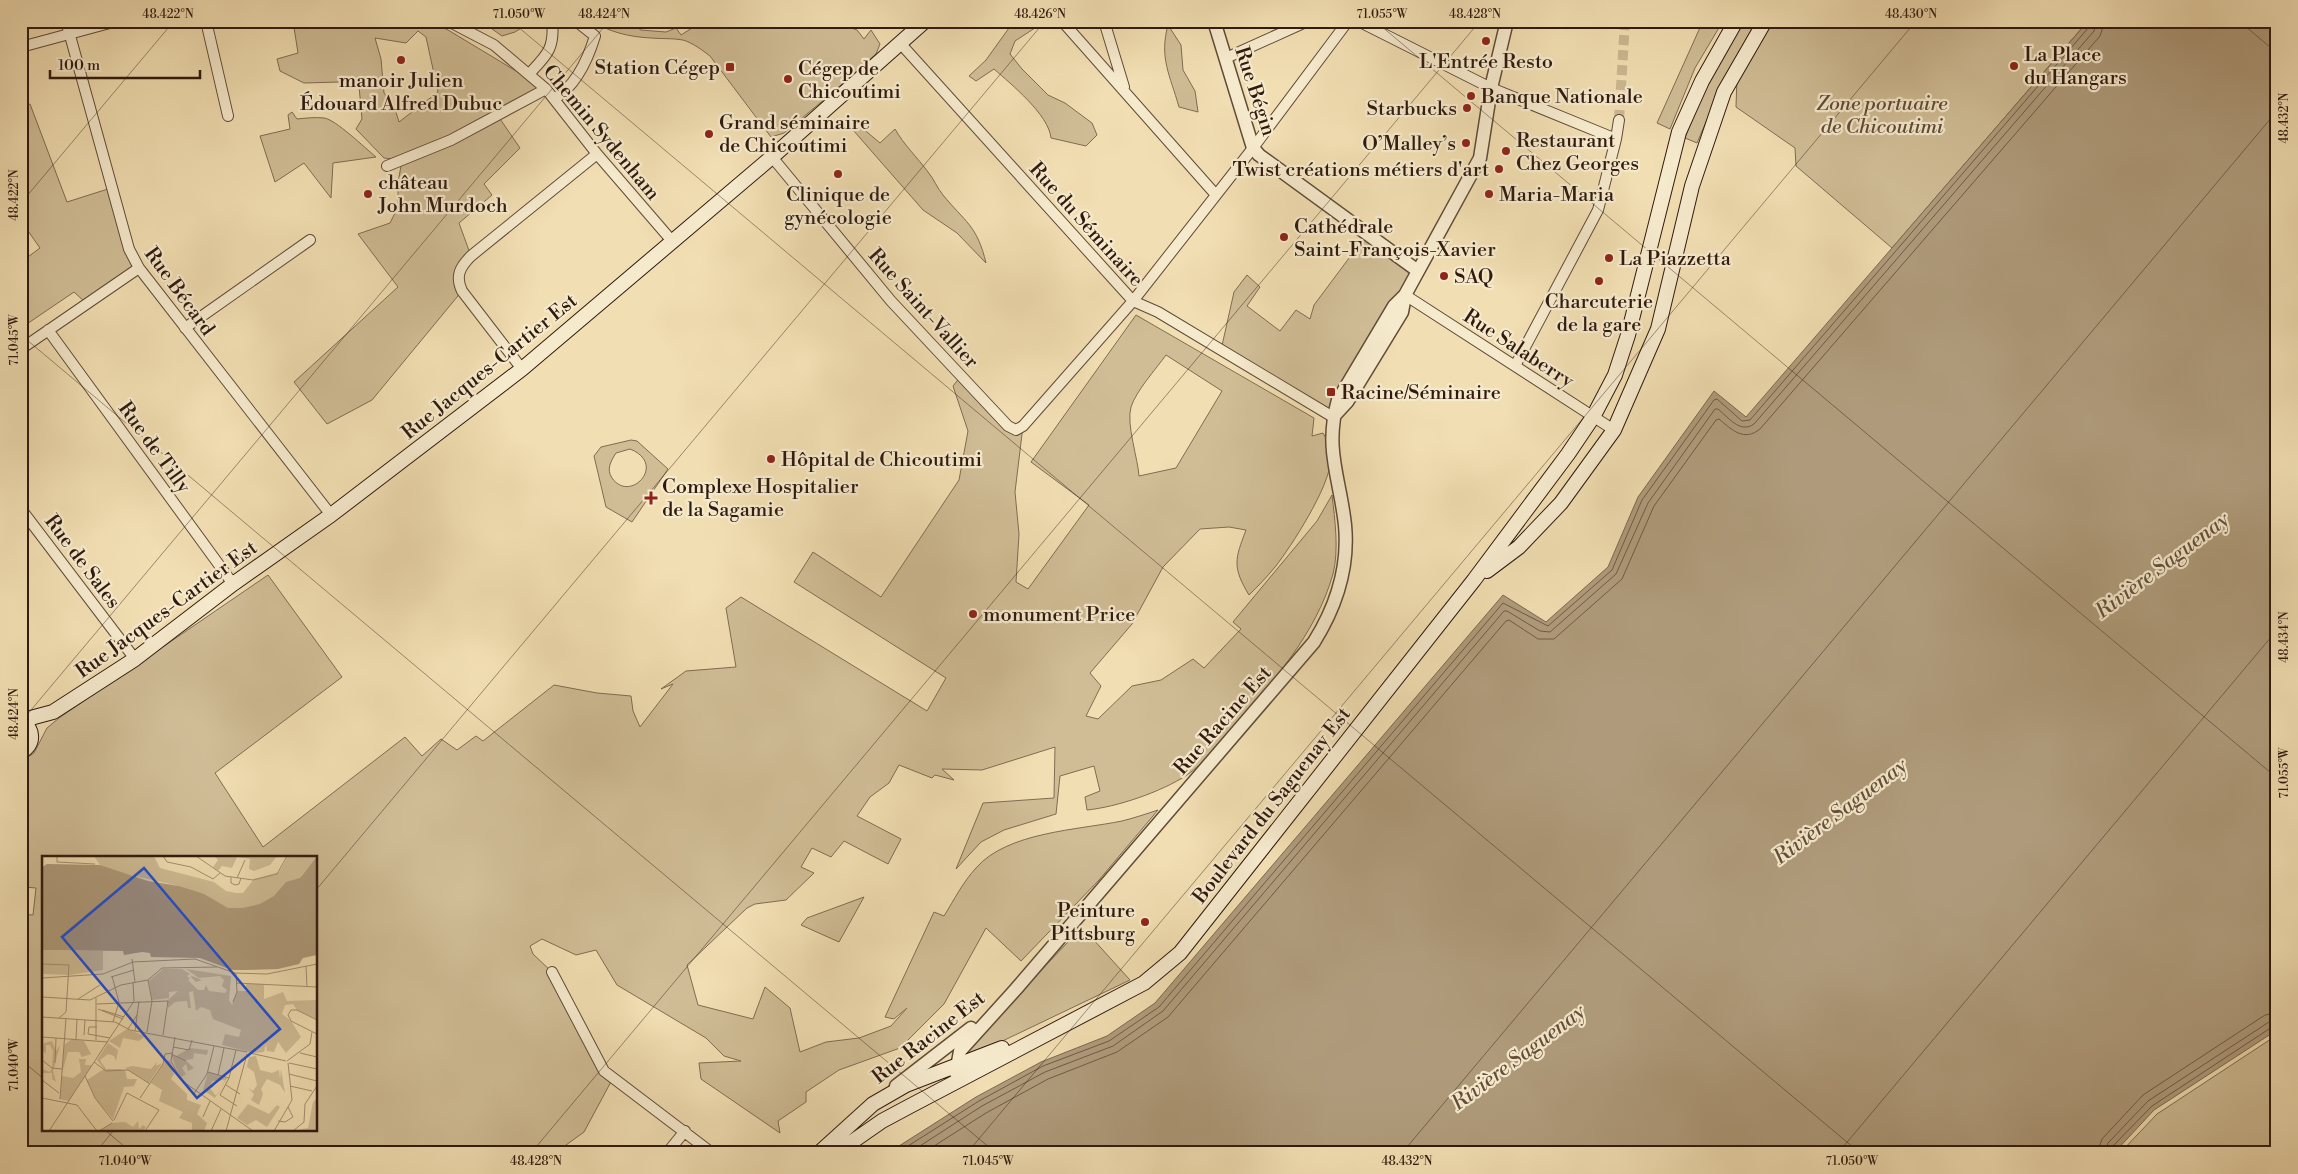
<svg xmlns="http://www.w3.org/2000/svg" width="2298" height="1174" font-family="'Libre Bodoni',serif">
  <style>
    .green { fill: #d0bd96; stroke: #806c52; fill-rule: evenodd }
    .water { fill: #af9b7b; stroke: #7c6750 }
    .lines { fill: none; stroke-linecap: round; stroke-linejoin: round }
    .shore { stroke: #705a45; stroke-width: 1 }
    .minor-tunnel { stroke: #cab791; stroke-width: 10; stroke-dasharray: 10 5; stroke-linecap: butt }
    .minor-casing { stroke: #604b38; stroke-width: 12 }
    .tertiary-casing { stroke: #604b38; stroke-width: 15 }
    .secondary-casing { stroke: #301a0f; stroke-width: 16 }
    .minor { stroke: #f6eacd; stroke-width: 10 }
    .tertiary { stroke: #f6eacd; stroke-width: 12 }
    .secondary { stroke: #f6eacd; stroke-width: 14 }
    .ticks { fill: none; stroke: #301a0f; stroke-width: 1; stroke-opacity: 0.45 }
    .poi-dot { fill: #8f2418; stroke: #f6eacd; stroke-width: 2 }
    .labels { text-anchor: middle; stroke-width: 4.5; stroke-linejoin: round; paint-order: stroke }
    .poi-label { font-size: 20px; fill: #301a0f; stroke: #f6eacd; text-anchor: start }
    .street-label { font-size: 20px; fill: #301a0f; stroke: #f6eacd }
    .park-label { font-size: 20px; font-style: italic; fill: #604b38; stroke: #f6eacd }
    .water-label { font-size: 21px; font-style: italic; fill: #634e3a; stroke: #f6eacd }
    .inset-road { fill: none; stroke: #a49071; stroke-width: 1 }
    .view { fill: #1d4ed8; fill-opacity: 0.15; stroke: #1d4ed8; stroke-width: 2.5 }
    .inset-edge { fill: none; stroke: #301a0f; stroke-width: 2.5 }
    .neatline { fill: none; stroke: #301a0f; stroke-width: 2 }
    .ticks-label { font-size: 12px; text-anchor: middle; fill: #301a0f }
  </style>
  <rect width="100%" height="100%" fill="#f1deb2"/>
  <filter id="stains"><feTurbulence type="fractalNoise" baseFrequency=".004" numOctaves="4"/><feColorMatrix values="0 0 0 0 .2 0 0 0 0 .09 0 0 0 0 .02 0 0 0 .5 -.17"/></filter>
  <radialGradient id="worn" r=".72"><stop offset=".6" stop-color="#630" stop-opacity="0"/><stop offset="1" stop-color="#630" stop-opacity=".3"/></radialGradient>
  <path class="green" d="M293,21H428L448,30L546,89L498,116L520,148L484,184L492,195L459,223L471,256L464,264L462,291L372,400L327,424L294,382L398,287L358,234L390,223L398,207V183L402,160L384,158L356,129L362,119L359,86L343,87L339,82L304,83L280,71L277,59L298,53ZM418,31L426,37L438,92L399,122L395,109L384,93L381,59L375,38L406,43Z
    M481,21H532L515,32L502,36Z
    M591,21H626L641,30L666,32L676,28L681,35L703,21H812L849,27L857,30L864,39L871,30L880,44L876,54L832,93L784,133L771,137L710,56C702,50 693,43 683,40C672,38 662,39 651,38C629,37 610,32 591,21Z
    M1021,21H1034L1038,26L1015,41L1010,54L1022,69L1048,95L1065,103L1092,123L1097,135L1086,146L1051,138C1049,115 1011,84 994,69L976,81L969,76L986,60L1009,28Z
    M1703,21H1723L1695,68L1670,129L1657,123Z
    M1742,21H1756L1722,84L1697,143L1685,138L1705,89Z
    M1772,21H2088L1892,248L1796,166L1795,148L1736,107L1737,77Z
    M1168,25L1181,45L1183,70L1195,91L1198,112L1179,107C1170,75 1159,58 1168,25Z
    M30,104L67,202L111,188L139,268L87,304L74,292L21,328V262L40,248L21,221V106Z
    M292,112L297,119C306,118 316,117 324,118C335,119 365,148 376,157L333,163L331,198L304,163L275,182L260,136L290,129L288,115Z
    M861,127L880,143L895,129C904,145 917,157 928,172C934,179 937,188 943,195C965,222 977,225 986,263L957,233L923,210L853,130Z
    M1367,234L1418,271L1333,417L1221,350L1234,292L1247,275L1260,287L1247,306L1280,331L1296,310L1310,319L1314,305Z
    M1136,315L1314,418L1312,436L1323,433C1328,441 1331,452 1330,462C1330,486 1291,547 1275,567C1267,577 1258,586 1249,595C1232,567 1235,559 1246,530L1229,527L1200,529L1163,567L1132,624L1090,673L1101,686L1086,716L1098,719L1132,686L1161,680L1193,659L1204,668L1241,629L1233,622L1317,521L1332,495C1335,520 1339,550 1333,574C1316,634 1272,683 1232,729C1218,744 1204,763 1187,775C1161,792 1117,807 1087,810L1085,797L1100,791L1094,766L1060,776L1056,814L1004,830L981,842L956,869L983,803L1054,798L1055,747L982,770L942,769L954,780L935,775L932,778L899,765L889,783L870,797L857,816L901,839L888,864L844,841L831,857L812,848L801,867L814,873L786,900L755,904L747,908L687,965L698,1005L753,1019L765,987L790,1008L800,1052L826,1042L859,1038L891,1026L907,1008L894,1019L885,1017L934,912L944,916C954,900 963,882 976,868C1007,832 1078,830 1122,821C1134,818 1146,814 1158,810L1099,880L1021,961L986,928L944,1004L900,1048L839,1070L806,1092V1102L778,1121L780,1133L701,1079L699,1063L741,1061L724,1056L706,1038L617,985L596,950L576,955L542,939L530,946L533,954L552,972L613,1078L584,1132L555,1153H21V914L33,915L36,888L24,887L21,913V762L34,753L47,728L59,718L268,575L342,677L215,773L263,847L405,737L422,756L441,739L457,750L476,736L483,741L554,685L597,693L631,696L633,711L640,727L673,684L661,689L686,671L736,667L726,608L741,597L927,711L946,678L794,582L813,552L881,597L959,480L968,431L953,386L961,376L1008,426H1023L1015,492L1019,534L1016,582L1028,589L1089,505L1031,462ZM1166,355L1222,391L1176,468L1139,476C1138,459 1126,424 1131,407C1136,391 1156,369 1166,355ZM44,858H316V1130H44Z
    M631,440L637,441L668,469L632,522L606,507L594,456L601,447ZM630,449C668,464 630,504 612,478C606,469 611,461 616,453Z
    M864,897L839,942L801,925L807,918Z
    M1082,927L1130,980L990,1047L966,1054L968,1048Z
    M2277,1035V1153H2120L2157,1114Z"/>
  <path class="water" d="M2088,21H2277V1030L2154,1110L2114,1153H888L976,1097L1041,1062L1107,1036L1155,1003L1503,595L1546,622L1608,567L1638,497L1714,391L1746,417Z"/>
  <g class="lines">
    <path class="shore" d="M897,1153L979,1101L1043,1066L1109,1041L1159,1007L1503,603L1548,626L1612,570L1642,500L1714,400L1717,399L1742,421L1750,420L2089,27L2091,21
      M909,1153L982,1106L1045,1072L1113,1046L1163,1011L1504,611H1507L1540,631L1550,632L1616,574L1648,503L1715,409H1718C1728,417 1740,434 1754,424L2094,31L2097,21
      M923,1153L986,1113L1048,1079L1117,1052L1168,1017L1506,621L1509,620L1538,639H1554L1622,579L1654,506L1716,420L1719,419C1732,430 1744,442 1760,429L2100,36L2105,21
      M2097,1153L2102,1139L2143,1095L2265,1015L2277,1013
      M2105,1153L2108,1143L2148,1101L2269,1022L2277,1020
      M2111,1153L2112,1147L2152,1106L2272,1027L2277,1026"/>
    <path class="minor-tunnel" d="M1619,120L1625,21"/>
    <defs>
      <path id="minor" d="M66,21L129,249L139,268L331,515
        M206,21L228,116
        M448,21L494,45L546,89L597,154L672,241
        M1062,21L1216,195
        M1104,21L1124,87
        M1358,21L1491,88L1616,139
        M900,43L1133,301L1158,312L1333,417
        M21,47L117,21
        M1226,58L1308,21
        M530,73C547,55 555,48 552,21
        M554,99C576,86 588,59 595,36L576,21
        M772,157L891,301L1008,426L1016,430L1023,426L1133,301L1253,148L1348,21
        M387,166L451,140L546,89
        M1405,295L1614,430
        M185,328L310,240
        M48,330L233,584
        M21,349L139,268
        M1515,366L1598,210L1616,139L1619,120
        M522,369L462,291C455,276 460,267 471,256L597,154
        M21,509L135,659
        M552,972L604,1071L712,1153
        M667,1153L685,1131"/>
      <path id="tertiary" d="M1214,21L1253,148L1259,155L1418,271
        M1335,415L1347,402L1402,312L1405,296
        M956,1073L960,1051L1016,989L1314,642C1336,607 1349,567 1345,525C1340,478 1324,449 1338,400L1394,306L1405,295L1480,158L1491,88L1507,21
        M896,1086L971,1028"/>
      <path id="secondary" d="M1487,571L1519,547L1561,503L1614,430L1658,329L1692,186L1724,92L1765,21
        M21,720C34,729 35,744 21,752
        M23,720L53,712L135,659L233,584L331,515L522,369L772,157L925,21
        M819,1153L873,1104L906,1085L1002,1048
        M836,1153L882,1121L910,1106L1144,983L1180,953L1474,580L1568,454L1593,417L1615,375L1628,335L1679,132L1702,81L1736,21"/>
    </defs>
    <use href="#minor" class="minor-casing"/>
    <use href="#tertiary" class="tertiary-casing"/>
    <use href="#secondary" class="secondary-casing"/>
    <use href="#minor" class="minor"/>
    <use href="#tertiary" class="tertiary"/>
    <use href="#secondary" class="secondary"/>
  </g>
  <path class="ticks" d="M511,21L1860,1153M1375,21L2277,778M2239,21L2277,53M21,203L174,21M21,335L996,1153M21,722L609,21M316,890L1045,21M21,1060L44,1079M105,1130L132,1153M95,1153L114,1130M531,1153L1480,21M967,1153L1916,21M1402,1153L2277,111M1838,1153L2277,630M2274,1153L2277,1149"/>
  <g class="poi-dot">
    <circle cx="1486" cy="41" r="5"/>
    <circle cx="401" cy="60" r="5"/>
    <circle cx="2014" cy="66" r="5"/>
    <rect x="725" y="62" width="10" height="10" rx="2.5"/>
    <circle cx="788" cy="79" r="5"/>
    <circle cx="1471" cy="96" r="5"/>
    <circle cx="1467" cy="108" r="5"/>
    <circle cx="709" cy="134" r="5"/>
    <circle cx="1466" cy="143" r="5"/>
    <circle cx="1506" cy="151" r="5"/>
    <circle cx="1499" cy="169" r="5"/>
    <circle cx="838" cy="174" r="5"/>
    <circle cx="368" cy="194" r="5"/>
    <circle cx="1489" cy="194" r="5"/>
    <circle cx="1284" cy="237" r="5"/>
    <circle cx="1609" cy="258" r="5"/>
    <circle cx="1444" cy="276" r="5"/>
    <circle cx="1599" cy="281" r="5"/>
    <rect x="1326" y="387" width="10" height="10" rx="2.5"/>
    <circle cx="771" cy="459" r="5"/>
    <path d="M648.5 490.5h5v5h5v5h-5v5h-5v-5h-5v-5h5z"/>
    <circle cx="973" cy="614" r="5"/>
    <circle cx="1145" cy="922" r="5"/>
  </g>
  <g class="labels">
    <g class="poi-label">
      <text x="2024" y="61">La Place<tspan x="2024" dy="23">du Hangars</tspan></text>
      <text x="1486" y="68" text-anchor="middle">L'Entrée Resto</text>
      <text x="720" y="74" text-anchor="end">Station Cégep</text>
      <text x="798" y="75">Cégep de<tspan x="798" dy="23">Chicoutimi</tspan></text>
      <text x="401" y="87" text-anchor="middle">manoir Julien<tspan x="401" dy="23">Édouard Alfred Dubuc</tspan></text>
      <text x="1481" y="103">Banque Nationale</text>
      <text x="1457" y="115" text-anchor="end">Starbucks</text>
      <text x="719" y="129">Grand séminaire<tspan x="719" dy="23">de Chicoutimi</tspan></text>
      <text x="1516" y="147">Restaurant<tspan x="1516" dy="23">Chez Georges</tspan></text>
      <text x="1456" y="150" text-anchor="end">O’Malley’s</text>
      <text x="1489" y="176" text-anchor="end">Twist créations métiers d'art</text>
      <text x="378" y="189">château<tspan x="378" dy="23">John Murdoch</tspan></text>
      <text x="838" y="201" text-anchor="middle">Clinique de<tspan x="838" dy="23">gynécologie</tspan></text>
      <text x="1499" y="201">Maria-Maria</text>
      <text x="1294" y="233">Cathédrale<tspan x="1294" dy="23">Saint-François-Xavier</tspan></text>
      <text x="1619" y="265">La Piazzetta</text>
      <text x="1454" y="283">SAQ</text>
      <text x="1599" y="308" text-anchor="middle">Charcuterie<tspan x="1599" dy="23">de la gare</tspan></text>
      <text x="1341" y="399">Racine/Séminaire</text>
      <text x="781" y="466">Hôpital de Chicoutimi</text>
      <text x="662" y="493">Complexe Hospitalier<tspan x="662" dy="23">de la Sagamie</tspan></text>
      <text x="983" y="621">monument Price</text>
      <text x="1135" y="917" text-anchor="end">Peinture<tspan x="1135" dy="23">Pittsburg</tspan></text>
    </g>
    <g class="street-label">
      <text transform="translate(1256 91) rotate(72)" y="7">Rue Bégin</text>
      <text transform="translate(602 132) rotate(50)" y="7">Chemin Sydenham</text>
      <text transform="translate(1087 224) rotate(48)" y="7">Rue du Séminaire</text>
      <text transform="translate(180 291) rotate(54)" y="7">Rue Bécard</text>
      <text transform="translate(924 308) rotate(48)" y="7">Rue Saint-Vallier</text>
      <text transform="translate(1519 348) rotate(33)" y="7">Rue Salaberry</text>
      <text transform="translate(489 366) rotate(-39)" y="7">Rue Jacques-Cartier Est</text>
      <text transform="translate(155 447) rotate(54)" y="7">Rue de Tilly</text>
      <text transform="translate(83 561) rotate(53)" y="7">Rue de Sales</text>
      <text transform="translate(166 609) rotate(-36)" y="7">Rue Jacques-Cartier Est</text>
      <text transform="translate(1222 720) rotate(-49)" y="7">Rue Racine Est</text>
      <text transform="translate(1271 805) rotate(-52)" y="7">Boulevard du Saguenay Est</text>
      <text transform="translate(928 1037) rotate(-38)" y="7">Rue Racine Est</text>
    </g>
    <g class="park-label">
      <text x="1882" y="110">Zone portuaire<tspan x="1882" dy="23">de Chicoutimi</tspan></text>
    </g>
    <g class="water-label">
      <text transform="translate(2162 565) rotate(-37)" y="7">Rivière Saguenay</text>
      <text transform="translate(1840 811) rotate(-37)" y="7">Rivière Saguenay</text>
      <text transform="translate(1518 1057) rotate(-37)" y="7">Rivière Saguenay</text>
    </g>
  </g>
  <g transform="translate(42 856)">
    <rect width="275" height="275" fill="#f1deb2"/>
    <path d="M52,0H112L118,12L172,26L184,35L194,37H201L212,23L237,16L246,0H275L259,20L255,41L200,52H186L137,30L75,16L58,9ZM172,0H235L228,9L212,15L207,13L208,3L195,1L190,12L180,10L176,15L171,11L176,4ZM0,94L61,95V114L28,119L0,118ZM121,113H140L148,118L145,120L147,122L150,120L160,124L154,126L149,121L146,124L156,134H162L164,129L167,135L183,137L185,134L180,130L182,124L178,120L157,122L144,113L189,120L187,144L190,149L195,135H204V128H222V143L241,136L245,145L275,144V164L255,154L251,148L243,149L240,158L249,165L259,181L244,197L236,186L232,196L225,195L224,188L222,196L212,197L180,189L183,178L197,181L199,174L171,163L168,154L159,151L154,155L151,135L147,136L149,152H146L145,145L133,146L126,152L125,145L136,135L127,136V142L110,144L107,125ZM85,173L103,180L97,185L81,182L78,192L67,185ZM30,183L42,185L49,198L40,201L37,196H26L20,217L22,189ZM10,185L14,195L18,189L11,215L14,226L10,223V217H0V213L8,216L10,212L11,195L8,189H4V198L0,194L2,187ZM66,187L76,194L74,205L72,200L66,198L58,204L64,213H81H78L83,214L85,223H95L92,230L82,231L71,263L53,242L45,224L62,213L55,204ZM148,192L166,194L165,199L152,197L151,203L143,204L152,212L146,215L144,208L140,212L144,218L138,222L129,198L134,200ZM214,200L218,214L230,217L237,214L238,223L239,213L243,237L238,229L225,223L219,233L221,238L217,249L209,244L212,238L206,232L211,235L215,229L212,216L205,211L203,219L207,201ZM37,203H44L43,209H50L27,245L18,243L20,220L31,222L39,216ZM124,204L128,205L132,218L129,223L145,238V244L159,249L155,258L165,267L162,275H150V267L137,262L141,256L117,245L120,234L109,227ZM115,206L114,210L120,207L107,227L83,212L90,210L109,213ZM166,216L185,222L173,242L161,234ZM183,224L176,238L173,239L168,232L172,231L169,229L170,225ZM275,242V275H251L266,272L271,246ZM206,248L227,258L235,249L238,251L225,271L214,264L205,269L195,262ZM96,265L97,273L101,269L104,271L101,275H57L70,267L83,266L91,271Z" fill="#d0bd96" fill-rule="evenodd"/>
    <path d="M275,0V99L261,102L257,108L236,113L203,114H190L158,102L109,101L108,97L100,96L82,99L81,95L0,94V11L5,8L58,9L106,25L137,30L162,38L186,52H200L218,48L232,40L244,26L258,22Z" fill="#af9b7b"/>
    <path class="inset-road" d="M15,0V6L53,8M121,0L125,6L149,11L171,23L178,17M154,0L183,20L211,24L235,18L245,0M189,21V27L193,29L197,28L199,22M195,22L203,4M90,103L93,126M0,108L27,109L24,156L17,162M264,110L265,131M191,117L225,118L275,108M70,120L77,146L71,166M69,121L92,114M0,122L61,118L91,106L153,103L193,117M106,124L120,112L175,111M194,127L275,131M0,141L48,144L79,129L106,124M36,143L58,129M191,146L195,136L194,117M55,148L126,145L121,179M56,153L81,163M60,154L82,161M0,161L73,166L88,174L205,196M275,164L255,154H249L246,159L249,165L275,178M55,171H47L46,178L68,182M86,173L95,159M93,175L97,145M105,176L110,145L106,124M42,179L43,164M0,181L66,186M133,181L129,205L139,224L211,275M34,183L35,163M54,184V142M131,191L147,194L150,184M194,194L187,222L178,239L195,250M208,197L244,205M258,197L275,201M129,198L144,205M0,204L10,212L20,213M245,205L268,188L270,176M52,206L64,215L86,214L108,228M13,207L14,182M247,207L275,213M166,216L187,222M247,218L275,225M176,219L182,192M43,220L53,242L71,265M0,224L17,237M184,229L198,238M248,230L270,235M151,239L165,218L172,190M0,242L35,249L55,275M98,242L121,208L123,198L130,197M18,243L24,162M161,261L168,245M72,264L85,237L117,254L103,275M236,265L243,266L251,261L246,251M7,275L92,145L91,126M57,275L70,267M169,275L179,253M184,275L205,198M232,275L250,244L246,207M251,275L262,266L263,248L275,230"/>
    <path class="view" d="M102,12L238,173L155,242L20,81Z"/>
    <rect width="275" height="275" class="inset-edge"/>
  </g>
  <rect width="2298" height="1174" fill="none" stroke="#f1deb2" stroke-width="55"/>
  <path d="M50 70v8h150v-8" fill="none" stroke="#301a0f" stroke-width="2.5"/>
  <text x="58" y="70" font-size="15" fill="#301a0f" stroke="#f6eacd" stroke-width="4" paint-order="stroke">100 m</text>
  <rect x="28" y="28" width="2242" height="1118" class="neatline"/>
  <g class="ticks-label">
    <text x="168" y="18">48.422°N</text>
    <text x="519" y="18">71.050°W</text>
    <text x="604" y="18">48.424°N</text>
    <text x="1040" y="18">48.426°N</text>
    <text x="1382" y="18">71.055°W</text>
    <text x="1475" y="18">48.428°N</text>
    <text x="1911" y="18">48.430°N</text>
    <text transform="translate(2284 118) rotate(-90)" y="4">48.432°N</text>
    <text transform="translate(14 195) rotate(-90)" y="4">48.422°N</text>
    <text transform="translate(14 340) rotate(-90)" y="4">71.045°W</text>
    <text transform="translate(2284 637) rotate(-90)" y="4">48.434°N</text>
    <text transform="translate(14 714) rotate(-90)" y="4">48.424°N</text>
    <text transform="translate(2284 773) rotate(-90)" y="4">71.055°W</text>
    <text transform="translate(14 1065) rotate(-90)" y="4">71.040°W</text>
    <text x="125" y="1165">71.040°W</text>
    <text x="536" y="1165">48.428°N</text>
    <text x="988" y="1165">71.045°W</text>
    <text x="1407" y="1165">48.432°N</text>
    <text x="1852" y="1165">71.050°W</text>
  </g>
  <rect width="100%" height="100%" filter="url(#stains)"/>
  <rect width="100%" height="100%" fill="url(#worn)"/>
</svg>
